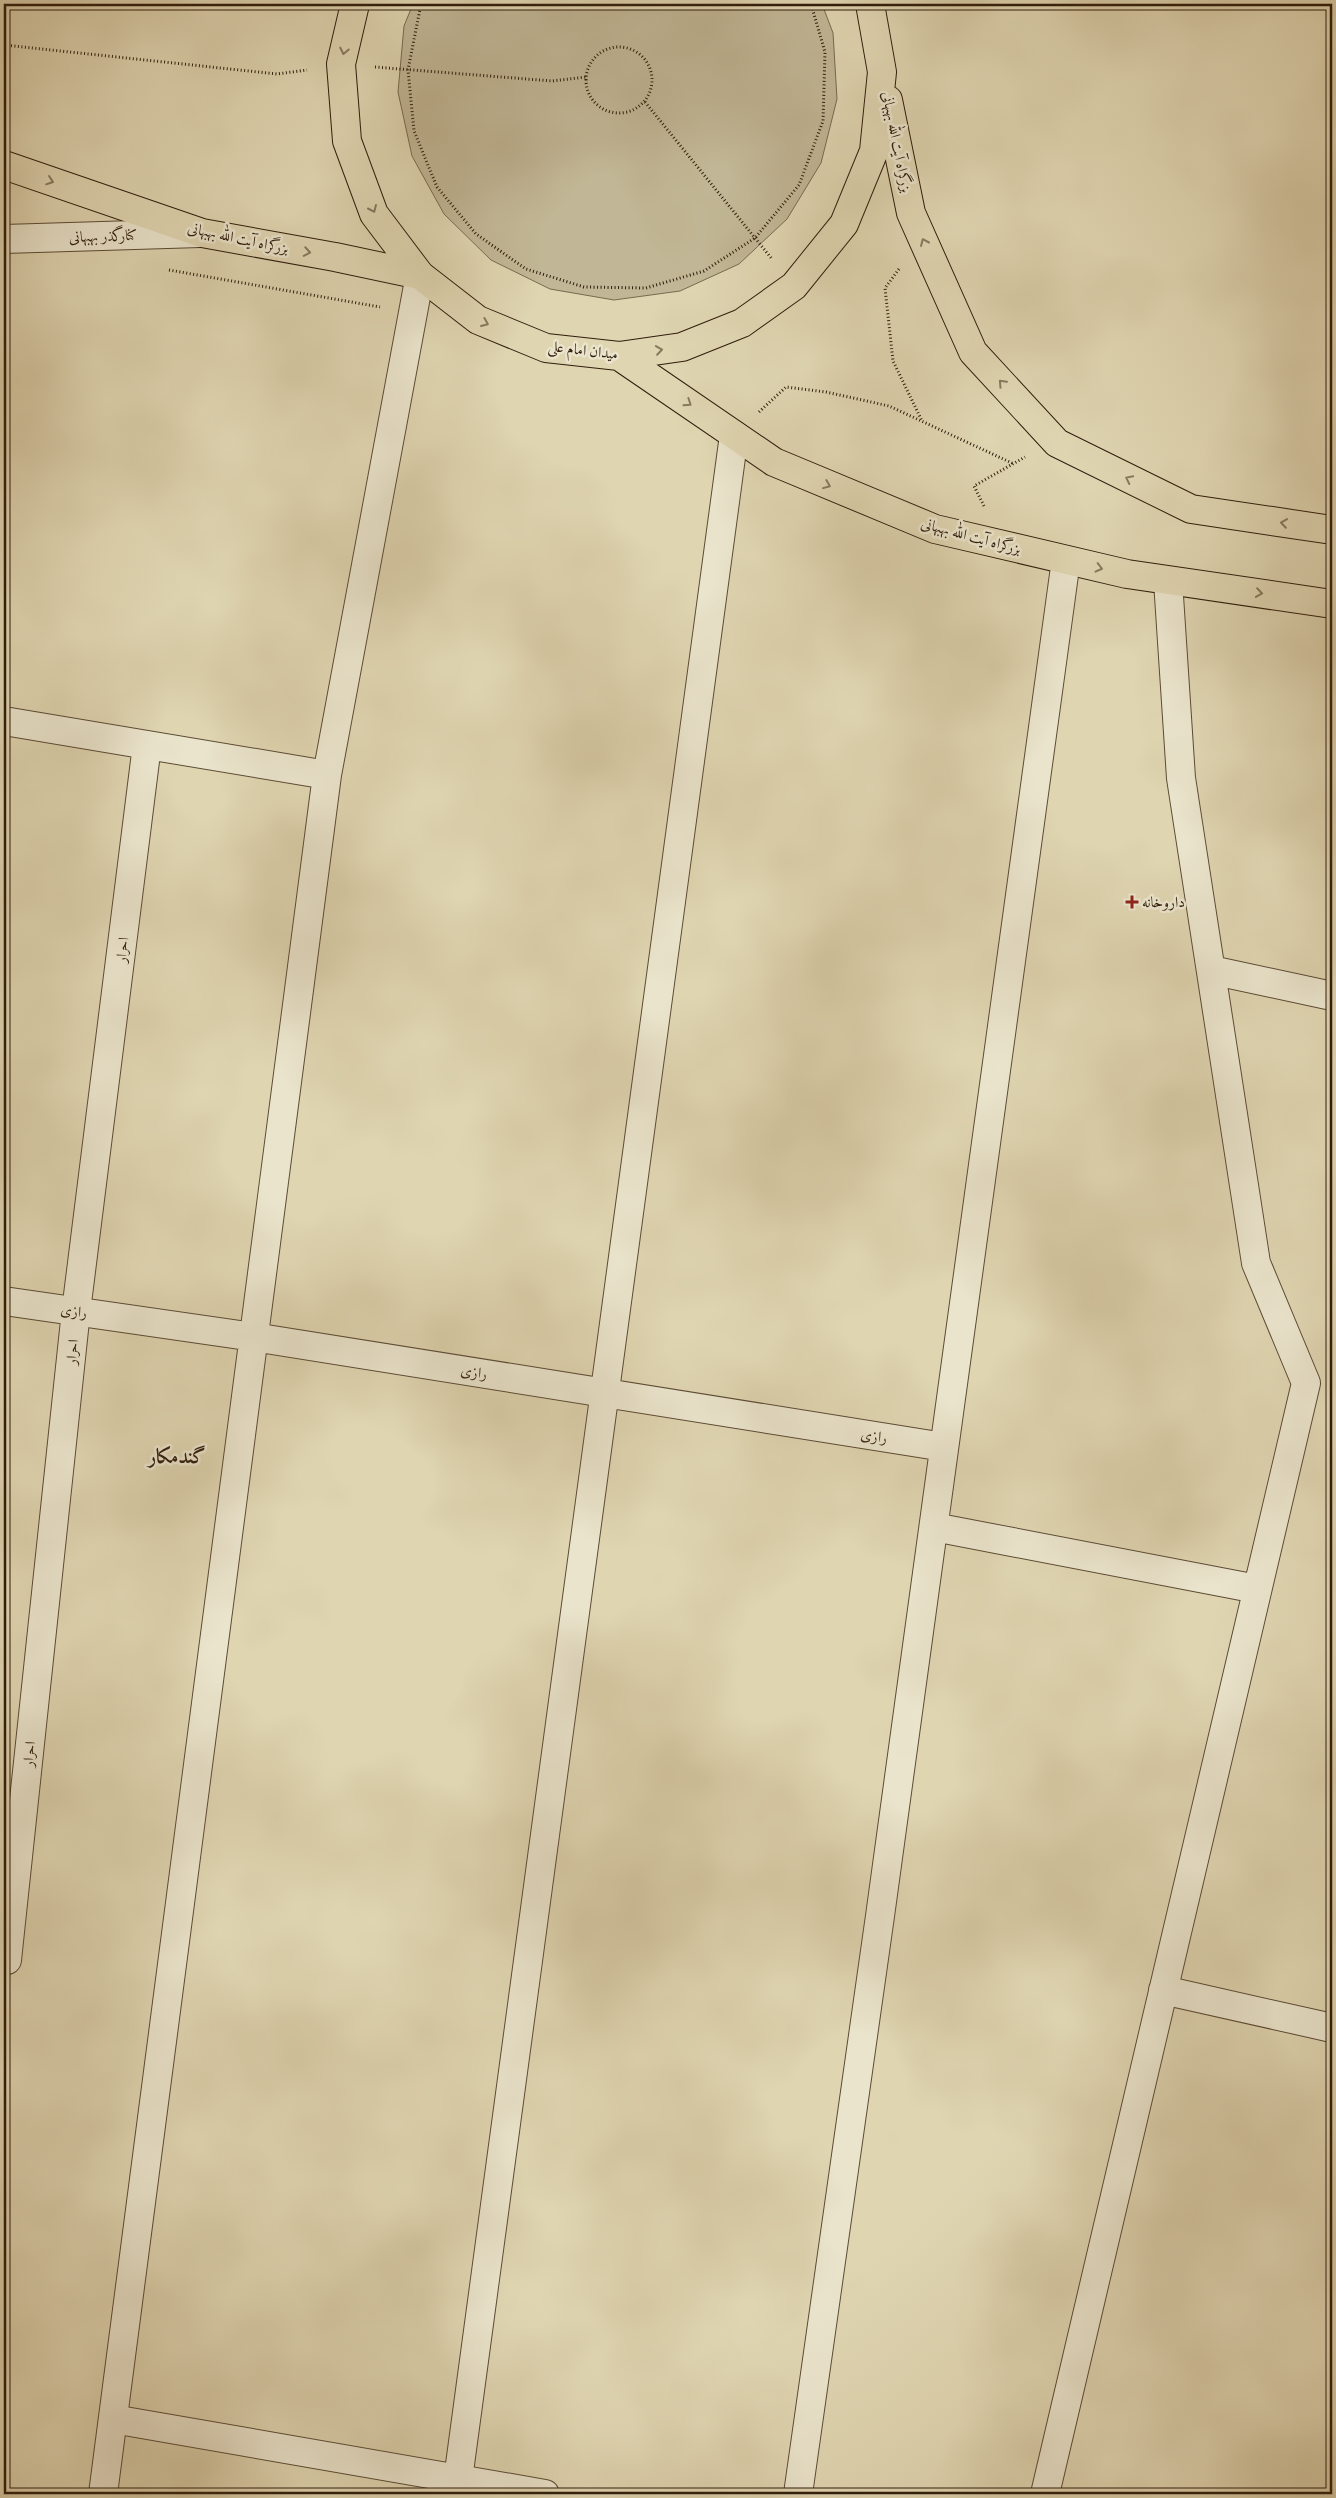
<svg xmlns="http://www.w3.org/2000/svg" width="1336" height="2498" font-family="'Gentium Book Plus',Amiri,serif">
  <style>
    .green { fill: #c1b695; stroke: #786a50 }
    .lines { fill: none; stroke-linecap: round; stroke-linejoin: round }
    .minor-casing { stroke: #5c4b35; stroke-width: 30 }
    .highway-casing { stroke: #301d0c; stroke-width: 30 }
    .path { stroke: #301d0c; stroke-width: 3; stroke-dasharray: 1 2.5; stroke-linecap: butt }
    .minor { stroke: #eae4cc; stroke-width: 28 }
    .highway { stroke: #dfd5b1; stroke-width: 28 }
    .oneway { stroke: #88795e }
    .poi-dot { fill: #8f2418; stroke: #eae4cc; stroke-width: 2 }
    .labels { text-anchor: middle; stroke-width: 5; stroke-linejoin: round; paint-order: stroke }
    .street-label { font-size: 15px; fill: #301d0c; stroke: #eae4cc }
    .poi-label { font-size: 15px; fill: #301d0c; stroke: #eae4cc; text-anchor: start }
    .district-label { font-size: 20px; font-weight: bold; fill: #301d0c; stroke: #eae4cc }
  </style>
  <rect width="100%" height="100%" fill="#dfd5b1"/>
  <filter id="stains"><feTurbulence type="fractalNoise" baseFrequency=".004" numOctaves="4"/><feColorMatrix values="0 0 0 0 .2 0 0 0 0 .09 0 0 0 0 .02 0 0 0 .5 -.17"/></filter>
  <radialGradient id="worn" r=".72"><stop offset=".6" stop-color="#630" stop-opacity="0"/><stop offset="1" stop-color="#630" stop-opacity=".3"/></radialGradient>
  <path class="green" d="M413,4H822L833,33L837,99L821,163L787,219L739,264L680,291L614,300L550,289L491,260L444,214L412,156L398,92L404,26Z"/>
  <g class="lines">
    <defs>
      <path id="minor" d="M4,239L200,233
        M4,721L327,775L420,275
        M1211,970L1332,996
        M4,1301L254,1337L944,1447
        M934,1527L1257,1589
        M7,1960L76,1311L147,745
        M1163,1990L1332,2028
        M113,2419L545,2494
        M103,2494L327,775
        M456,2494L734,435
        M798,2494L880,1916L1066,560
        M1045,2494L1306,1383L1256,1263L1181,778L1168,581"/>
      <path id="highway" d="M355,4L341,64L347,141L374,214L420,275L478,320L546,348L619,356L682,347L742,323L794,286L844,224L874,151L882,72L870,4
        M888,100L911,213L973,352L1057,443L1191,509L1332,530
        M4,165L202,233L335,257L420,275
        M619,356L774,462L935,529L1127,574L1332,604"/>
    </defs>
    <use href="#minor" class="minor-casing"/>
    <use href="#highway" class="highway-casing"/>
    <path class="path" d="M421,4L408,70L414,131L437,187L476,234L526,269L584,287L646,288L704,271L755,238L799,185L823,121L825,52L811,4
      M4,45L277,74L307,70
      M586 80a33 33 0 1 1 66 0a33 33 0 1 1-66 0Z
      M375,67L552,81L586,77
      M645,102L772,259
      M899,269L885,288L893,361L922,421
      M169,270L380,307
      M759,412L786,387L826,392L889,406L1014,464
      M984,506L974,486L1025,457"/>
    <use href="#minor" class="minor"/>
    <use href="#highway" class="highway"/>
  </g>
  <defs><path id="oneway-chevron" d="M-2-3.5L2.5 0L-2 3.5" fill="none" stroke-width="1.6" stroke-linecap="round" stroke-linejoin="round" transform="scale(1.25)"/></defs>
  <g class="oneway">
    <use href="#oneway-chevron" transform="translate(344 51) rotate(102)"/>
    <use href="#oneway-chevron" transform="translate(50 181) rotate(19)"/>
    <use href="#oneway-chevron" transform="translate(373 209) rotate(66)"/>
    <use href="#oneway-chevron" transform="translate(924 242) rotate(-114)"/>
    <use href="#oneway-chevron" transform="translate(307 252) rotate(10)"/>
    <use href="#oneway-chevron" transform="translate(485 323) rotate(23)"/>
    <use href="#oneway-chevron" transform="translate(659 350) rotate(-8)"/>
    <use href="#oneway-chevron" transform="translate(1002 383) rotate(-133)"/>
    <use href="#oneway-chevron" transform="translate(688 403) rotate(34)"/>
    <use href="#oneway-chevron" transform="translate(1129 479) rotate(-154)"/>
    <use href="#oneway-chevron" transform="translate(827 485) rotate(22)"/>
    <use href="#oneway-chevron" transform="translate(1284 523) rotate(-172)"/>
    <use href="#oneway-chevron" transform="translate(1099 568) rotate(14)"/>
    <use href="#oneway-chevron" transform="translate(1259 593) rotate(8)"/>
  </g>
  <path class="poi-dot" d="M1129.5 894.5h5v5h5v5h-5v5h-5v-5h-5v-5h5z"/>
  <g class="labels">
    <g class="street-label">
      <text transform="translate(897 142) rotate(79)" y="5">بزرگراه آیت الله بهبهانی</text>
      <text transform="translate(103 236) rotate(-2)" y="5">کنارگذر بهبهانی</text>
      <text transform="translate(238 238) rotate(12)" y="5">بزرگراه آیت الله بهبهانی</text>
      <text transform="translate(583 350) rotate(7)" y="5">میدان امام علی</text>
      <text transform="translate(971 536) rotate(15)" y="5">بزرگراه آیت الله بهبهانی</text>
      <text transform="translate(122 950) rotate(-83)" y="5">احرار</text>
      <text transform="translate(74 1311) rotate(8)" y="5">رازی</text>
      <text transform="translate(72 1352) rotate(-84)" y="5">احرار</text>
      <text transform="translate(474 1372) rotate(9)" y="5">رازی</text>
      <text transform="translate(874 1436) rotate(9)" y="5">رازی</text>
      <text transform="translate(29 1754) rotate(-84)" y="5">احرار</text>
    </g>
    <g class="poi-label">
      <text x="1142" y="907">داروخانه</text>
    </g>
    <g class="district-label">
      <text x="177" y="1463">گندمکار</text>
    </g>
  </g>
  <rect width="1336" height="2498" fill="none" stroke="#dfd5b1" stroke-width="20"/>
  <rect x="5" y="5" width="1326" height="2488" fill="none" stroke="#301d0c" stroke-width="2.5"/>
  <rect x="10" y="10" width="1316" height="2478" fill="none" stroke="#301d0c"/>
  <rect width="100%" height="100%" filter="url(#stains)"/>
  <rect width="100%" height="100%" fill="url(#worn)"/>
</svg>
